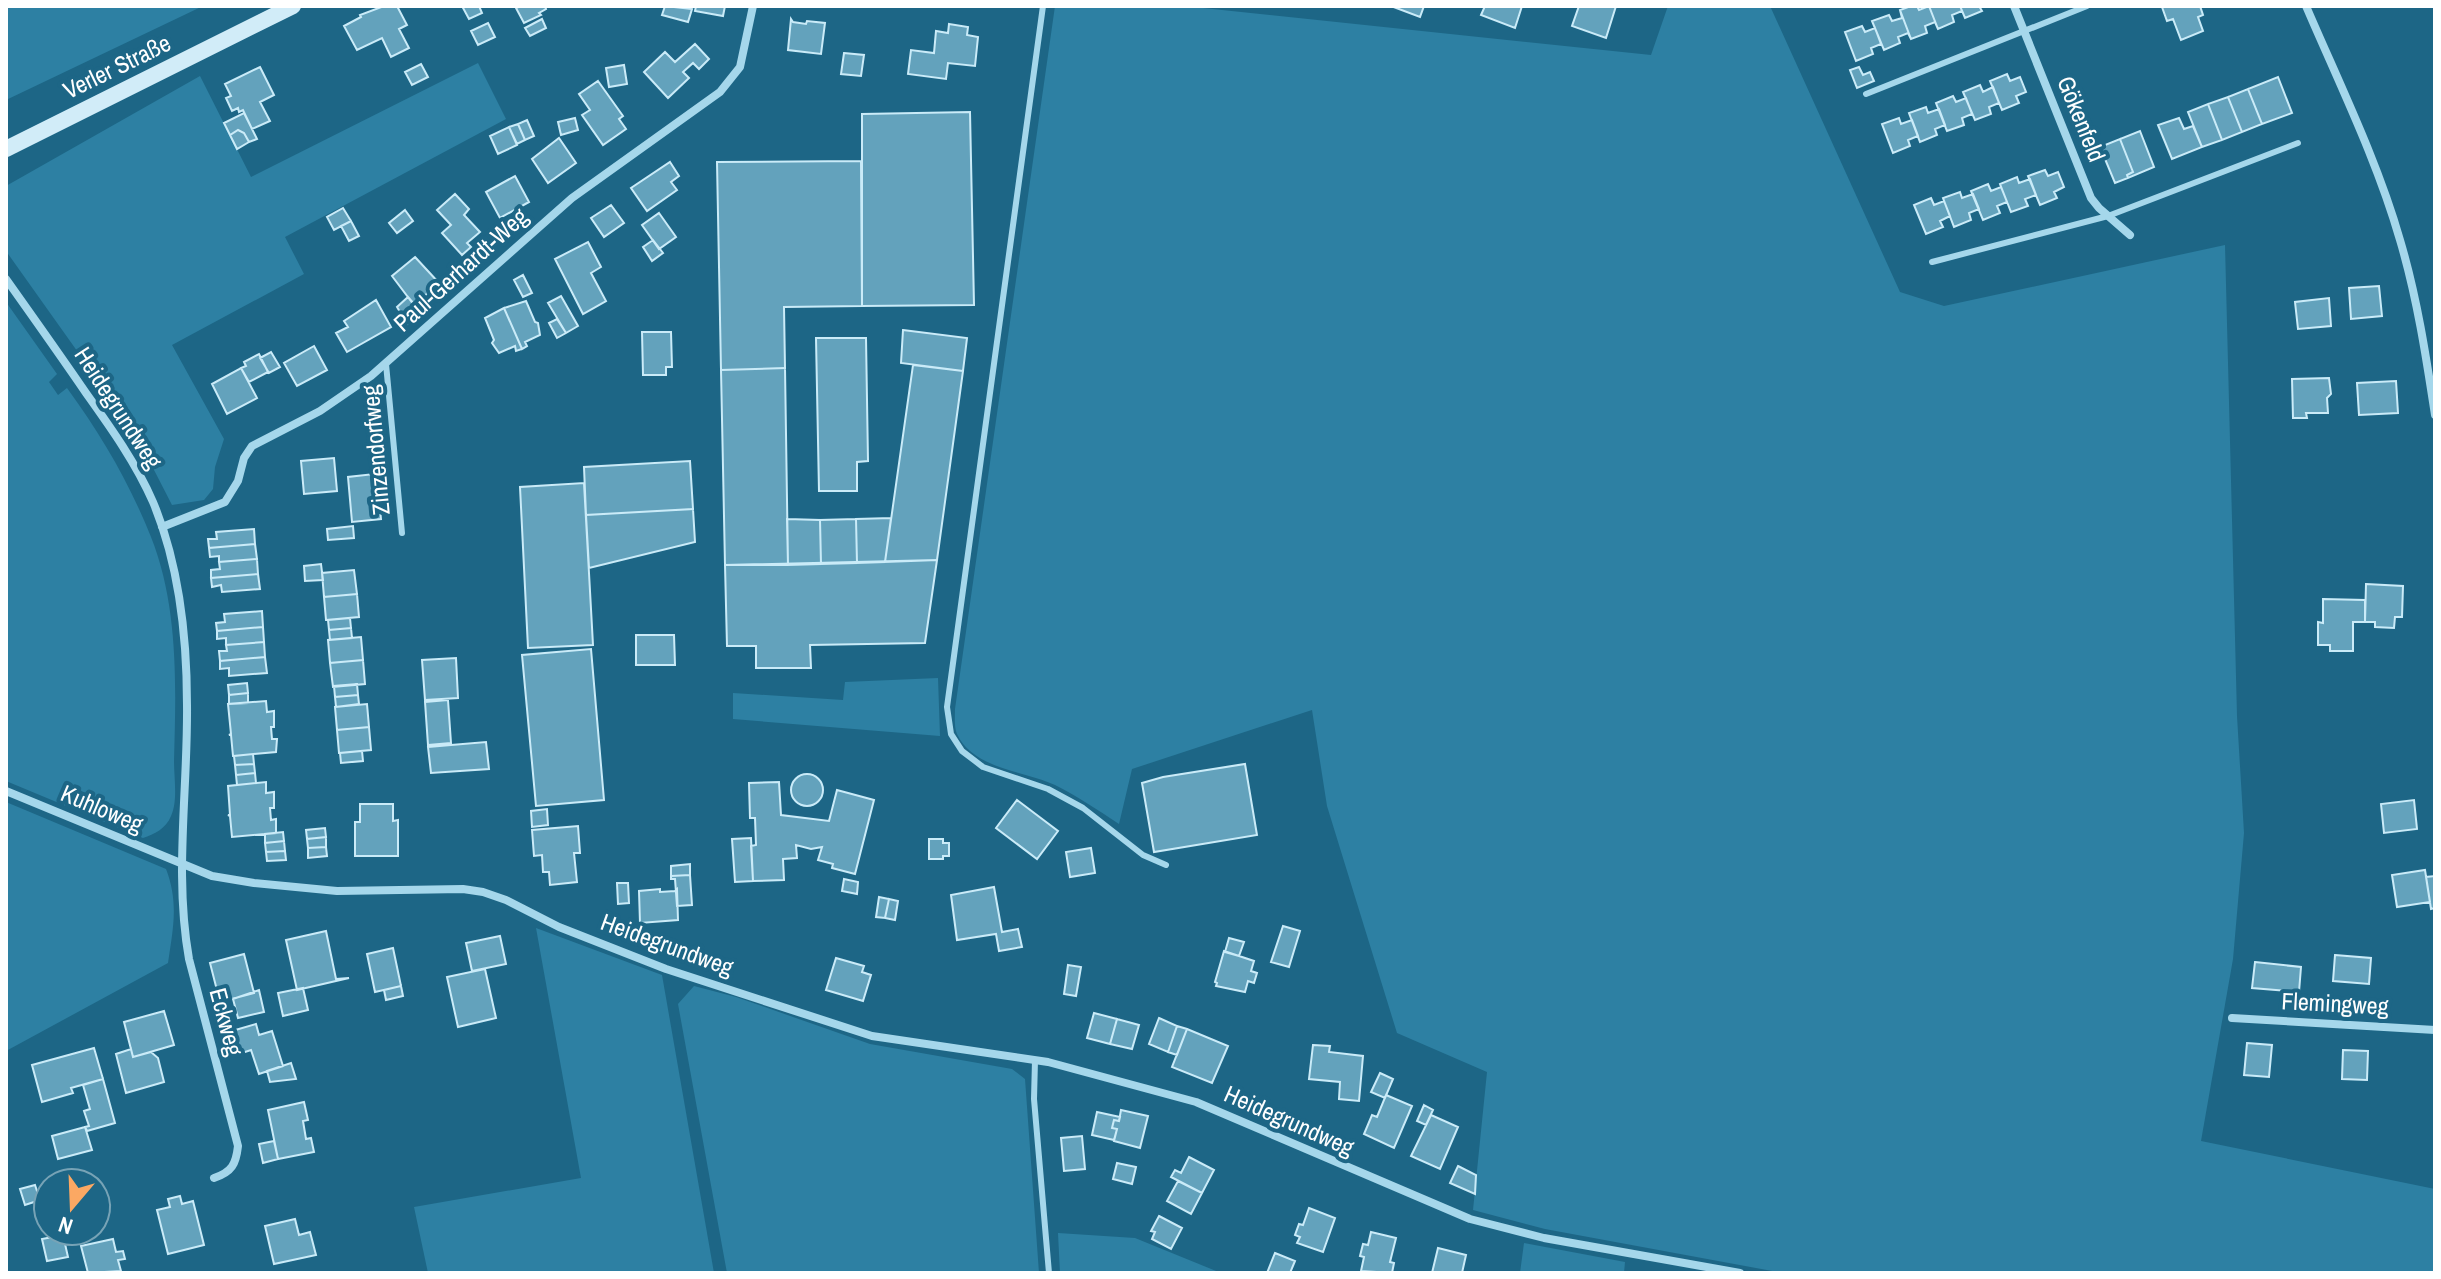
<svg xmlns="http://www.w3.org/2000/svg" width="2441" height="1279" font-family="'Archivo Narrow',sans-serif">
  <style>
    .green { fill: #2d80a3 }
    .building { fill: #63a2bc; stroke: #caebf8; stroke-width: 2 }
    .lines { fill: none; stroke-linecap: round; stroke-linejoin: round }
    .service { stroke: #a5d7eb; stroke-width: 6 }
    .minor { stroke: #a5d7eb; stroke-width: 8 }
    .secondary { stroke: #d1ecf8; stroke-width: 16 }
    .labels { text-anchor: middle; stroke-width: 8; stroke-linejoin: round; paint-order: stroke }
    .street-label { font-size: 24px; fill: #fff; stroke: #1d6686 }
  </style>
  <rect width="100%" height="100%" fill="#1d6686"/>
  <path class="green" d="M6,6H203L6,100Z
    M1055,6H1184L1651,55L1668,6H1770L1900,292L1944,306L2225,245L2237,716L2244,833L2233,959L2201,1141L2435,1189V1273H1783L1545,1229L1473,1210L1487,1072L1397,1033L1327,806L1312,710L1132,769L1119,824C1098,810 1077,796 1055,785C1025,771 973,769 957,734C954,727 955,717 955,709Z
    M478,63L506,119L285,237L304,274L172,345L224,439L215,467L213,489L204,500L172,505L134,431L6,251V186L200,76L251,177Z
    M6,302L57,374L49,382L58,395L67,388C102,436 129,482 151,537C179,608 176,687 174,761C174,778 178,801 171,816C166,829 154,834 143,838L6,781Z
    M938,678L940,736L733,719V693L843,700L845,682Z
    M6,802L166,869C179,903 173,928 168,963L6,1051Z
    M536,928L662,975L714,1273H428L414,1207L581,1178Z
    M694,986L736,997L870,1044L1012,1069L1025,1079L1039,1273H727L678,1004Z
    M1058,1233L1135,1238L1221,1273H1060Z
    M1524,1243L1625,1262L1624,1273H1520Z"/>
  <path class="building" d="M384,6H397L407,25L399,29L409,48L391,57L382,38L357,50L344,26L361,17L360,15Z
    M462,6H479L482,13L469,19Z
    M521,6H545L546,9L539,13L541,15L524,23L516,8Z
    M665,6L692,9L688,22L662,15Z
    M696,6H725L723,16L695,11Z
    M1391,6H1424L1420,17Z
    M1485,6H1522L1515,28L1481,15Z
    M1579,6H1616L1606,38L1572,26Z
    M1911,6H1917L1919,10L1929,6L1938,29L1935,22L1925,26L1927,33L1911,39L1900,10Z
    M1929,6H1960L1962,11L1952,15L1954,22L1938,29Z
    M1960,6H1979L1982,11L1965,18Z
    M2166,6H2200L2203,15L2198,17L2203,31L2181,40L2173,19L2167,21L2162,7Z
    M1900,10L1911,39L1908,33L1898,37L1900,43L1884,50L1872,21L1889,15L1892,21L1902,18Z
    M542,19L546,28L530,36L525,28Z
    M791,19L793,22L806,24L807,21L825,23L821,54L788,50Z
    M488,23L495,37L478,45L471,31Z
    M949,24L968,27L967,35L978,37L975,66L948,63L946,79L908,74L911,50L934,53L936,31L948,33Z
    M1862,26L1865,32L1875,28L1881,44L1871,48L1873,54L1856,61L1845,32Z
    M695,44L709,59L699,69L693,63L683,72L689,78L668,98L644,72L665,52L675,62Z
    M844,53L864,55L861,76L841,74Z
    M421,64L428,77L412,85L405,72Z
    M624,65L627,84L609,87L606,68Z
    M260,67L274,95L260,102L270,121L252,129L243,110L239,112L238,108L232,111L226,98L231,96L225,84Z
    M1859,67L1863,75L1870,72L1874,81L1857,88L1850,70Z
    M2007,74L2010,81L2020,77L2026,92L2016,96L2019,103L2002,110L1990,81Z
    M2278,77L2292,113L2262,124L2248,89Z
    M598,81L623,116L619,119L626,129L603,145L582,115L590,110L579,94Z
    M1980,85L1983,92L1993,87L1999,103L1989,107L1991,114L1975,120L1963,92Z
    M2248,89L2262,124L2242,132L2228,97Z
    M1953,96L1956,102L1966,98L1972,114L1962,118L1964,125L1947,131L1936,103Z
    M2228,97L2242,132L2222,140L2208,104Z
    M2208,104L2222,140L2202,147L2188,112Z
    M1926,107L1928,113L1939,109L1945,125L1935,129L1937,135L1920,142L1909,113Z
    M970,112L974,305L862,306V114Z
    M244,113L257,139L249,142L244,133L238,130L230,135L224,123Z
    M575,118L578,130L561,135L558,122Z
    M1899,118L1901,124L1912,120L1918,136L1908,140L1910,146L1893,153L1882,124Z
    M2179,118L2184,129L2193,126L2202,147L2172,159L2158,125Z
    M527,120L534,136L525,140L518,124Z
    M518,124L525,140L517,144L509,127Z
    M509,127L517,145L498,154L490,136Z
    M238,130L244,133L249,142L237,149L230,135Z
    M2140,131L2154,167L2128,178L2127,175L2133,172L2120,139Z
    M559,138L576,163L548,183L532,159Z
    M2120,139L2133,172L2127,175L2128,178L2115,183L2100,147Z
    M861,161L862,306L784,307L785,368L721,370L717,162Z
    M670,162L679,176L671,182L677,190L647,211L631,188Z
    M2045,170L2048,176L2058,172L2064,187L2054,192L2057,198L2040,205L2028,176Z
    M515,176L529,202L500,218L486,192Z
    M2017,177L2019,183L2030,179L2036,195L2025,199L2028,206L2011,212L2000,184Z
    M1988,184L1991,191L2001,187L2007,202L1997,206L2000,213L1983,220L1971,191Z
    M1960,192L1962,198L1973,194L1979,209L1969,213L1971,220L1954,227L1943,198Z
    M455,194L469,209L464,215L480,232L467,243L471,247L462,255L442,233L451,225L437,210Z
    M1931,198L1934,205L1944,201L1950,216L1940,221L1943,227L1926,234L1914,205Z
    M611,205L624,223L604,237L591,218Z
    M343,208L351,221L334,230L327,217Z
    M405,210L413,221L397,233L389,223Z
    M659,213L676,237L659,249L642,225Z
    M351,221L359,236L349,241L341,226Z
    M653,240L663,253L652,261L643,247Z
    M588,242L601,267L591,273L606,301L583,314L555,259Z
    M415,257L439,283L414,305L392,276Z
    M523,275L532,293L523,297L514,280Z
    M2379,286L2382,316L2351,319L2349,288Z
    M561,296L578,326L566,333L548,303Z
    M408,297L421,312L407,324L397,307Z
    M2329,298L2331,326L2298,329L2295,302Z
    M376,300L391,327L347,352L336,333L348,327L344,321Z
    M526,301L535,322L538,323L540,335L525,342L527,346L522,349L504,308Z
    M504,308L522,349L516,351L515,346L499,353L492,343L494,340L485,318Z
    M557,319L566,333L557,338L549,323Z
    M903,330L967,338L963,371L901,363Z
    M642,332H671L672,367H666V375H643Z
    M816,338H866L868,461L857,462V491H819Z
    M314,346L327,370L297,386L284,363Z
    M271,352L280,367L269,373L260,358Z
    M259,354L268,372L249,382L241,368L246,366L244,362Z
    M913,365L963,371L937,560L885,562Z
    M241,368L257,398L227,414L212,384Z
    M785,368L788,565H725L721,370Z
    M2329,378L2331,394L2327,398L2328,413H2306L2307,418H2293L2292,379Z
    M2396,381L2398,413L2359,415L2357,383Z
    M334,458L337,491L304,494L301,461Z
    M690,461L693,509L586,515L584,467Z
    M374,474L376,494H383L384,508L380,509L381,519L352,522L348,477Z
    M584,483L593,645L528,648L520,487Z
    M693,509L695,542L589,568L586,515Z
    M891,518L885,562L857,563L856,519Z
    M787,519L820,520L821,564L788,565Z
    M856,519L857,563L821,564L820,520Z
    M353,526L354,538L328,540L327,529Z
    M254,529L255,544L209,548L208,539H217L216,532Z
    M255,544L257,559L219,562V556L210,557L209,548Z
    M257,559L258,574L211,578V570L220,569L219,562Z
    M937,560L925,643L810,645L811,668H756V646H727L725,565Z
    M321,564L323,580L305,581L304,566Z
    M354,570L357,594L324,597L322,573Z
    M258,574L260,589L222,592L221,585L212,587L211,578Z
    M2366,584L2403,586L2402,617H2395L2394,628L2375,627V622H2365Z
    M357,594L359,617L326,620L324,597Z
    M2323,599L2365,600V622H2353V651H2330V645H2318V622L2323,623Z
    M262,611L263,627L217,631L216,623L225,622L224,614Z
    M350,618L351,628L329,630L328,620Z
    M263,627L264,642L226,645V638L217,639V631Z
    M351,628L352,638L330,640L329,630Z
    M636,635H674L675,665H636Z
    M361,637L363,660L330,663L328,640Z
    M264,642L265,657L220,661L219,651H227L226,645Z
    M591,649L604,800L536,806L522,655Z
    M265,657L267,673L229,676V668L220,669V661Z
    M456,658L458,698L425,700L422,660Z
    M363,660L365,684L333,687L330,663Z
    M247,683L248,693L229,695L228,685Z
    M357,684L358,695L335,697L334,686Z
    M248,693V703L229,704V695Z
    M358,695L359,704L336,707L335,697Z
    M448,700L451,743L428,745L425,702Z
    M266,701L267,712L274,711V727H271L272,739H277L276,752L233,756L231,735H229L231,734L228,704Z
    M367,704L369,727L337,730L335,707Z
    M369,727L371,750L339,753L337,730Z
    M486,742L489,769L431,773L428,747Z
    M362,751L363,761L341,763L340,753Z
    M253,754L254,764L235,765L234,756Z
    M254,764L255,773L236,775L235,765Z
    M1245,764L1257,835L1154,852L1142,783L1163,777Z
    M255,773L256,783L237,785L236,775Z
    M791 790a16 16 0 1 1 32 0a16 16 0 1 1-32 0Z
    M266,782V793L274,792V808H270L271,820L276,819V833L232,837L230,816L228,815H230L228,786Z
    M779,782L781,815L829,821L837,790L874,800L855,874L832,868L833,864L818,860L822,847L811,849L796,845L797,858L783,859L784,880L753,881L751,846L756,845L755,818H750L749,783Z
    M1017,800L1058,831L1037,859L996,828Z
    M2414,800L2417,829L2384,833L2381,804Z
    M360,804H393V821L398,820V856H355V822H360Z
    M547,809L548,825L532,827L531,811Z
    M578,826L580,853H574L577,882L550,885L549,872H543L542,855L534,856L532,830Z
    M325,828L326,837L307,839L306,830Z
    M283,832L284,841L265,843V834Z
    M326,837V847L308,848L307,839Z
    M751,838L753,881L735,882L732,839Z
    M929,839H943V843H949V856H943V859H929Z
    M284,841L285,851L266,852L265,843Z
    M326,847L327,856L308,858V848Z
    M1091,848L1095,873L1070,877L1066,852Z
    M285,851L286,860L267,861L266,852Z
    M690,864V875L671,876V866Z
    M2425,870L2430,902L2397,907L2392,875Z
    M690,875L692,905L677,906L675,879H671V876Z
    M2435,876V908L2431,909L2426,877Z
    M844,879L858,882L857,894L842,891Z
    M617,883H628L629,903L618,904Z
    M994,887L1002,932L1018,929L1022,947L999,951L996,934L957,940L951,895Z
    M660,889V892L675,891L677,889L678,920L640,923L639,891Z
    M879,897L889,899L885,918L876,917Z
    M889,899L898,901L895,920L885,918Z
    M1283,926L1300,931L1289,967L1271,962Z
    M326,931L336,979L349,978L297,990L286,940Z
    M500,936L506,964L472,971L466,943Z
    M1229,938L1244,942L1239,956L1225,952Z
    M393,948L401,986L375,992L367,954Z
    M1224,951L1254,961L1251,971L1257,973L1254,983L1248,981L1245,992L1216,986L1217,983L1215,982Z
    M244,954L254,993L220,1002L210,963Z
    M2335,955L2371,958L2369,984L2333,981Z
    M836,958L864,966L862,972L871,975L863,1001L826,990Z
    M2255,962L2301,967L2299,992L2252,988Z
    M1068,965L1081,967L1076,996L1064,994Z
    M485,969L496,1018L458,1027L447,977Z
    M401,986L403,996L386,1000L384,990Z
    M303,988L308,1010L283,1016L278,993Z
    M259,990L264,1012L238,1018L233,999Z
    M164,1011L174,1045L133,1057L124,1022Z
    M1094,1013L1117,1019L1110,1044L1087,1038Z
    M1159,1018L1177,1026L1168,1052L1149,1044Z
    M1117,1019L1139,1025L1132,1049L1110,1044Z
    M256,1024L259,1035L272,1031L283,1066L259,1074L251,1050L239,1054L232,1031Z
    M1177,1026L1187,1029L1177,1055L1168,1052Z
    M1187,1029L1228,1046L1212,1083L1172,1067Z
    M2247,1043L2272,1045L2269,1077L2244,1075Z
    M1313,1045L1330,1046L1329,1052L1363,1056L1359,1101L1339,1099L1340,1082L1309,1079Z
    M94,1048L103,1079L71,1088L73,1093L42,1102L32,1065Z
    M131,1049L133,1057L151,1052L158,1058L164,1082L126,1093L116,1054Z
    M2343,1050L2368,1051L2367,1080L2342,1079Z
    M291,1063L296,1079L270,1082L267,1071Z
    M1380,1073L1393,1079L1385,1098L1371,1092Z
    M103,1079L115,1123L87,1131L85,1127L89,1126L84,1111L90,1109L83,1085Z
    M1386,1095L1412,1106L1394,1148L1364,1134L1372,1115L1377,1117Z
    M304,1102L308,1120L303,1121L306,1139L311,1138L314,1152L278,1159L268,1110Z
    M1424,1105L1433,1110L1426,1125L1417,1121Z
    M1121,1110L1148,1116L1140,1148L1114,1141L1117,1129L1112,1128L1114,1120L1119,1121Z
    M1097,1112L1120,1117L1119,1121L1114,1120L1112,1128L1117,1129L1114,1140L1092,1135Z
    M1431,1115L1458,1127L1440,1169L1411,1156Z
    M85,1127L92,1150L58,1159L52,1136Z
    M1082,1136L1085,1169L1064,1171L1061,1138Z
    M274,1141L278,1159L263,1163L259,1144Z
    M1189,1157L1214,1170L1202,1193L1171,1177L1175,1170L1181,1173Z
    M1117,1163L1136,1167L1132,1184L1113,1179Z
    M1458,1166L1476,1175L1475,1194L1450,1183Z
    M1178,1181L1202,1193L1191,1214L1167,1201Z
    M35,1185L40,1200L25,1205L20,1189Z
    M180,1196L182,1204L193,1201L204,1245L168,1254L157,1210L170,1207L168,1199Z
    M1309,1208L1335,1218L1323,1252L1297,1243L1300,1237L1295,1235L1299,1224L1303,1225Z
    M1159,1216L1182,1228L1171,1249L1152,1239L1155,1232L1151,1231Z
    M295,1219L299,1235L310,1232L316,1255L274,1264L265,1226Z
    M1371,1232L1396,1238L1390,1262L1394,1263L1392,1273L1361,1271L1364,1257L1360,1256L1363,1244L1368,1245Z
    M63,1235L68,1257L47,1261L42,1239Z
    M113,1239L116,1252L123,1251L125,1259L118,1260L121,1271L88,1273L81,1246Z
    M1438,1248L1466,1255L1462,1273H1432Z
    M1275,1253L1295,1261L1290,1273H1267Z"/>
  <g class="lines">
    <path class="service" d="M1043,6L947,707L951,734L962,751L983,767L1048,789L1083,808L1143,855L1166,865
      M1866,94L2087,6
      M1932,262L2108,216L2298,143
      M386,364L402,533
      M1035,1060L1034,1099L1049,1273"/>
    <path class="minor" d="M2014,6L2091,198L2099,208L2130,235
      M2306,6C2339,83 2377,160 2400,240C2417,297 2426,356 2435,415
      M6,279C33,317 60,355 86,393C111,428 136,463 153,502C179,564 187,638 187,705C188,789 174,875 189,959L238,1146C236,1164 232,1172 214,1178
      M162,527L225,502L238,481L244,458L252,446L320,411L371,376L572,198L720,92L740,67L753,6
      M6,791L212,876L254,883L337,891L463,889L483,892L506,900L559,927L666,969L872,1036L1048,1062L1196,1102L1470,1219L1544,1238L1740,1273
      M2232,1018L2435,1030"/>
    <path class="secondary" d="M6,149L293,6"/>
  </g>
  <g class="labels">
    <g class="street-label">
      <text transform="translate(117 67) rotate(-26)" y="8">Verler Straße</text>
      <text transform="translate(2081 119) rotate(68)" y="8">Gökenfeld</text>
      <text transform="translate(461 270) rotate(-42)" y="8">Paul-Gerhardt-Weg</text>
      <text transform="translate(118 408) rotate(57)" y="8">Heidegrundweg</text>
      <text transform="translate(376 450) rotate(-95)" y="8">Zinzendorfweg</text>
      <text transform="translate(102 809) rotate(23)" y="8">Kuhloweg</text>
      <text transform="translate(667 945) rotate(20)" y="8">Heidegrundweg</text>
      <text transform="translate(2335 1004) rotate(3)" y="8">Flemingweg</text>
      <text transform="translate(226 1022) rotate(75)" y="8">Eckweg</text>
      <text transform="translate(1289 1121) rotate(24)" y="8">Heidegrundweg</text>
    </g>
  </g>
  <rect width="2441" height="1279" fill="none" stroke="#ffffff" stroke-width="16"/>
  <g transform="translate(72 1207) rotate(199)"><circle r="38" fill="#1d6686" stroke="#77a3b6" stroke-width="2"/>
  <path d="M0-6L14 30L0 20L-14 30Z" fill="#fba863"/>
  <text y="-12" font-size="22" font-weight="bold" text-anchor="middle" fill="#ffffff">N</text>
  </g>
</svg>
